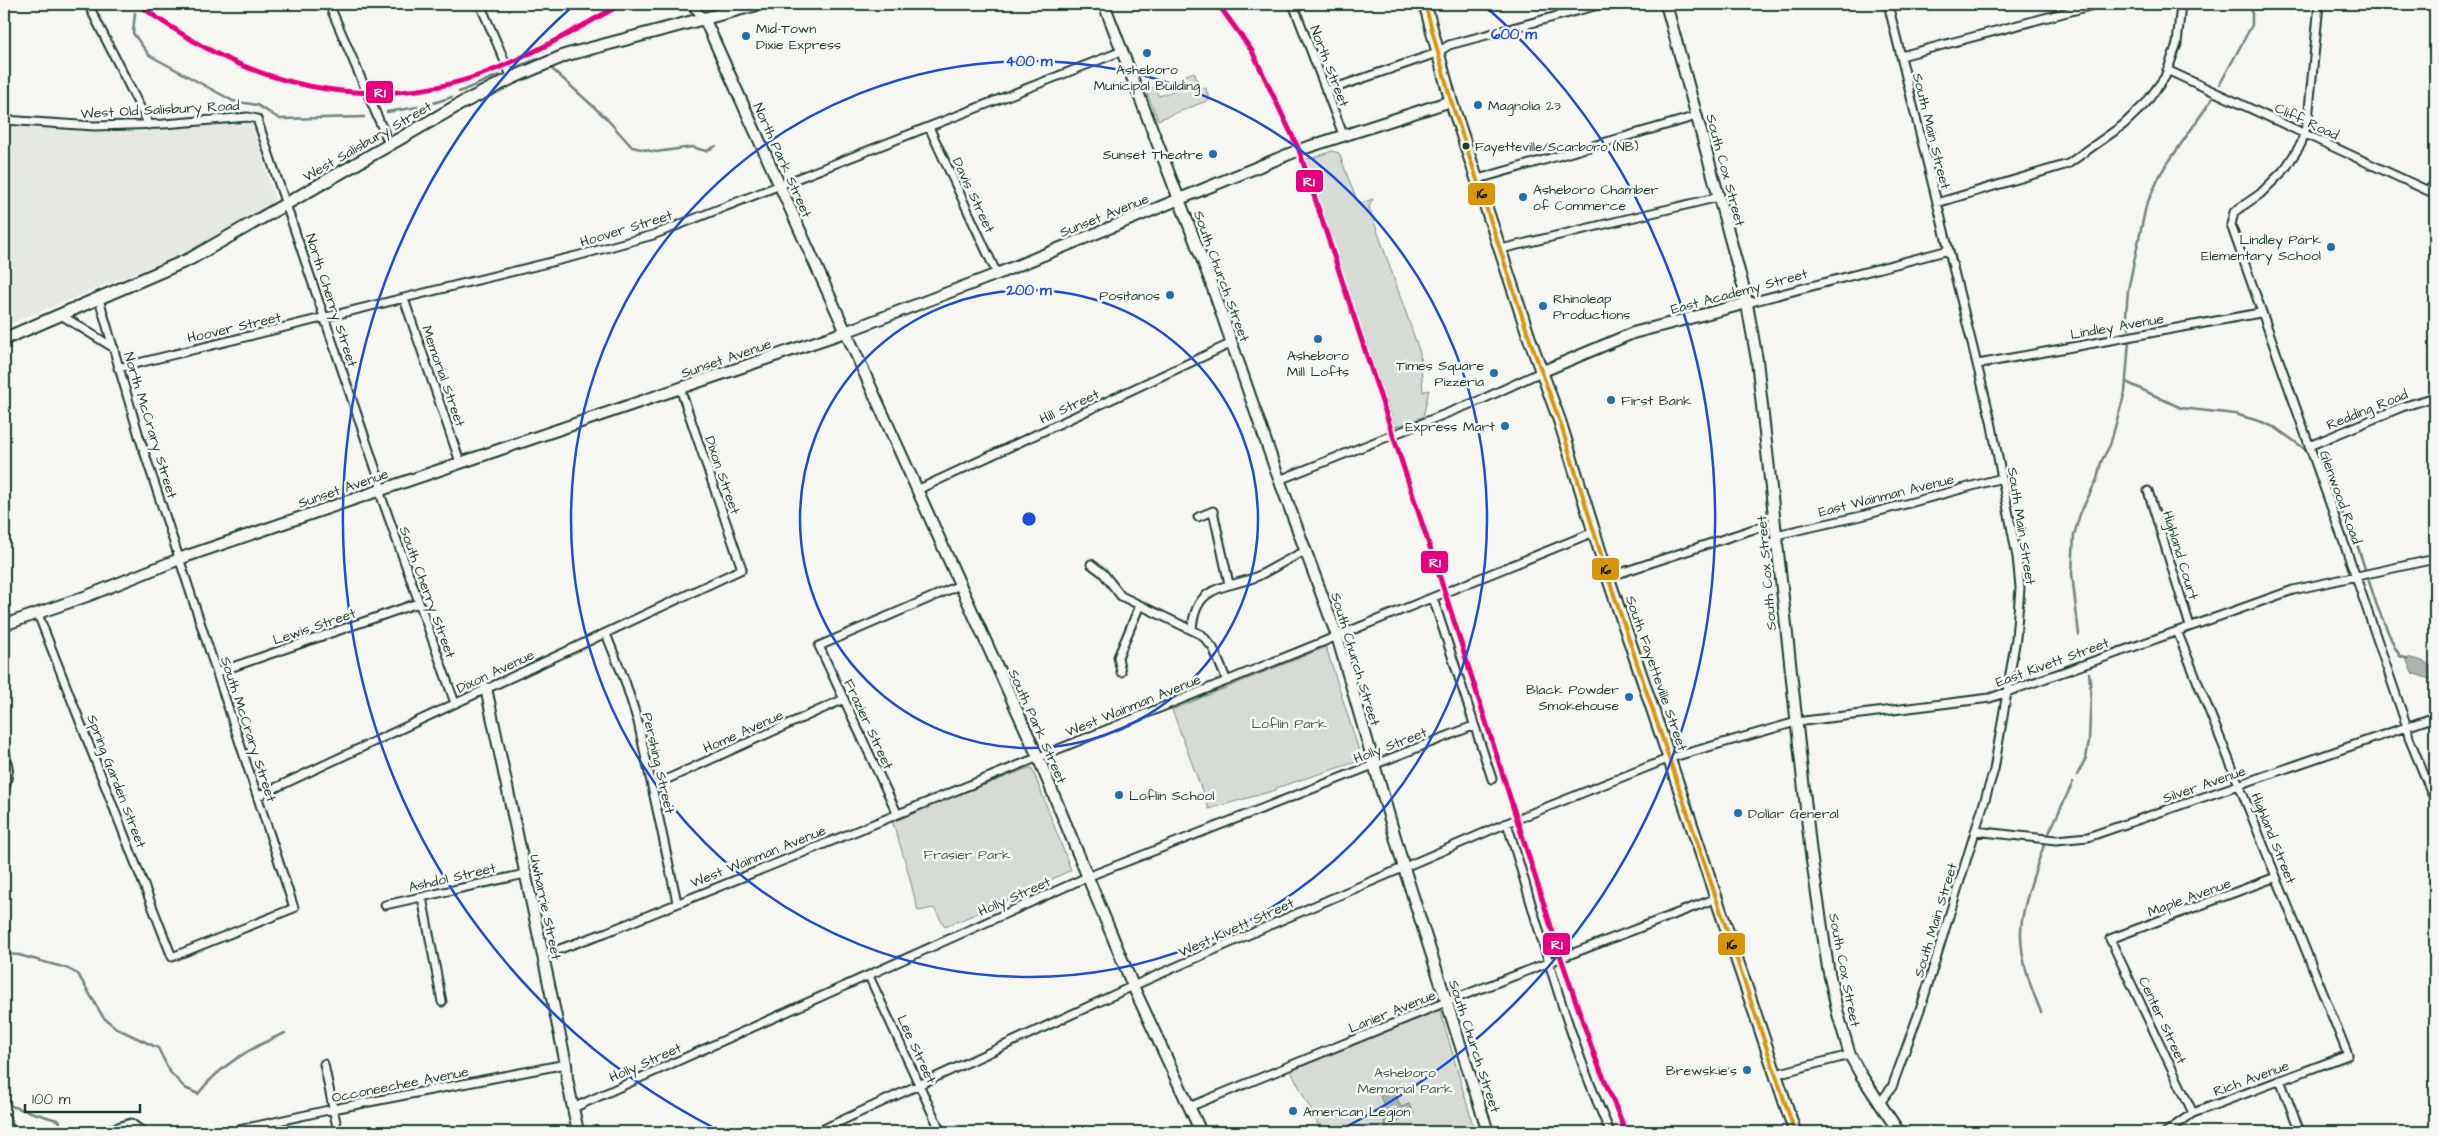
<svg xmlns="http://www.w3.org/2000/svg" width="2439" height="1136" font-family="'Architects Daughter',sans-serif">
  <style>
    .built { fill: #e6e8e4 }
    .green { fill: #d6dbd6; stroke: #7a8c85 }
    .water { fill: #aab3ae; stroke: #72847d }
    .lines { fill: none; stroke-linecap: round; stroke-linejoin: round }
    .stream { stroke: #72847d; stroke-width: 2.5 }
    .street-casing { stroke: #1f3d34; stroke-width: 11 }
    .secondary-casing { stroke: #1f3d34; stroke-width: 14 }
    .primary-casing { stroke: #1f3d34; stroke-width: 15 }
    .street { stroke: #f6f6f2; stroke-width: 7 }
    .secondary { stroke: #f6f6f2; stroke-width: 10 }
    .primary { stroke: #f6f6f2; stroke-width: 11 }
    .bus-1-casing { stroke: #f6f6f2; stroke-width: 8 }
    .bus-1 { stroke: #d79608; stroke-width: 4 }
    .rail-1-casing { stroke: #f6f6f2; stroke-width: 9 }
    .rail-1 { stroke: #e5007d; stroke-width: 5 }
    .ring { fill: none; stroke: #1d4ed8; stroke-width: 2.5 }
    .poi-dot { fill: #1f6fb2; stroke: #f6f6f2; stroke-width: 2 }
    .bus-dot { fill: #1f3d34; stroke: #f6f6f2; stroke-width: 2 }
    .labels { text-anchor: middle; stroke-width: 5; stroke-linejoin: round; paint-order: stroke }
    .bus-label { font-size: 13px; fill: #1f3d34; stroke: #f6f6f2; text-anchor: start }
    .poi-label { font-size: 14px; fill: #1f3d34; stroke: #f6f6f2; text-anchor: start }
    .street-label { font-size: 14px; fill: #1f3d34; stroke: #f6f6f2 }
    .park-label { font-size: 14px; fill: #445d54; stroke: #f6f6f2 }
    .centre { fill: #1d4ed8; stroke: #f6f6f2; stroke-width: 2.5 }
    .ring-label { font-size: 15px; text-anchor: middle; font-weight: bold; fill: #1d4ed8; stroke: #f6f6f2; stroke-width: 5; stroke-linejoin: round; paint-order: stroke }
    .line-badge { stroke: #f6f6f2; stroke-width: 2 }
    .badge-label { font-size: 14px; text-anchor: middle; font-weight: bold; fill: #fff }
    .pale-badge-label { font-size: 14px; text-anchor: middle; font-weight: bold; fill: #111 }
  </style>
  <rect width="100%" height="100%" fill="#f6f6f2"/>
  <filter id="ink" filterUnits="userSpaceOnUse"><feTurbulence type="fractalNoise" baseFrequency=".02" numOctaves="2"/><feDisplacementMap in="SourceGraphic" scale="10" xChannelSelector="R" yChannelSelector="G"/><feConvolveMatrix kernelMatrix="1 2 1 2 8 2 1 2 1" color-interpolation-filters="sRGB"/></filter>
  <g filter="url(#ink)">
    <path class="built" d="M253,122L275,203L189,251L4,326V126L142,131Z"/>
    <path class="green" d="M1194,72L1200,88H1206L1209,100L1158,120L1146,91L1154,87L1159,96L1182,88L1179,78Z
      M1332,151L1339,153L1358,204L1373,199L1369,207L1420,353L1423,392L1429,390L1423,417L1395,427L1305,158L1310,159Z
      M1326,647L1362,760L1276,788V790L1209,809L1172,710Z
      M1029,768H1032L1071,870L1013,898L945,927L934,908L918,911L906,864L892,820Z
      M1440,1010L1475,1132H1322L1291,1071Z"/>
    <path class="water" d="M2405,657C2422,660 2435,662 2435,681L2412,673Z
      M1392,1086L1401,1107L1409,1104L1414,1114L1386,1127L1382,1117L1388,1114L1378,1092Z"/>
    <g class="lines">
      <path class="stream" d="M135,13L133,33L149,55L233,101L257,105L280,119L364,117
        M550,67L606,118L632,147L656,152L692,147L706,151L716,146
        M510,69L538,59L541,60
        M2220,84L2252,25V4
        M459,92L499,75
        M387,112L424,106L452,97
        M2129,329L2126,315L2128,290L2146,206L2161,173L2212,99
        M2126,382L2181,408L2235,414L2262,422L2276,428L2309,452
        M2323,476L2355,538L2377,606L2394,646L2400,656L2407,659
        M2079,635L2072,574L2074,535L2080,514L2097,479L2101,462L2110,445L2125,392L2129,341
        M2077,775L2086,758L2089,741L2091,692L2089,673
        M2049,833L2073,782
        M4,954L19,955L66,968L78,974L103,1017L116,1028L158,1048L170,1072L185,1088L198,1094C220,1065 252,1047 285,1033
        M2041,1012C2030,986 2020,958 2021,930C2022,907 2036,868 2044,845
        M4,1089L11,1106L60,1121L57,1132"/>
      <defs>
        <path id="street" d="M88,4L149,125
          M329,4L390,146
          M480,4L512,78
          M690,4L704,18
          M1293,4L1344,137
          M2319,4L2308,120L2301,144L2285,169L2260,194L2234,212L2231,225L2356,577L2407,727L2409,738L2435,801
          M1901,56L2090,6
          M2167,70L2435,194
          M1326,91L1437,53L1449,45L1602,4
          M4,120L94,126L164,124L248,117L257,119L380,482L381,496L455,703
          M929,127L997,274
          M1478,179L1697,116
          M2430,191L2435,180
          M1937,203L2068,164L2123,125L2146,103L2165,77L2177,44L2181,4
          M1501,249L1719,197
          M404,299L460,462
          M1747,303L1949,250
          M61,315L114,348
          M1978,364L2260,313
          M118,368L580,255L653,235L1122,51
          M2309,446L2402,407L2435,397
          M1279,480L1483,399L1541,372
          M917,490L1232,343
          M2148,491L2190,626
          M1198,517L1213,511L1229,584
          M1776,535L1861,516L2002,478
          M1091,564L1103,573L1121,596L1202,635L1213,648L1227,681
          M1608,577L1775,522
          M1433,598L1492,779
          M38,614L172,957L294,908L139,436L99,299
          M1192,629C1196,582 1226,590 1258,576C1274,568 1289,558 1306,551
          M606,634L625,681L638,722L677,902
          M218,672L418,603
          M1121,672L1118,657L1140,605
          M652,786L844,699
          M258,796L742,569L680,388
          M897,813L819,646L960,585
          M1507,823C1539,927 1566,1033 1610,1132
          M1975,831L2056,840L2088,837L2435,717
          M422,897L442,1002
          M385,905L525,874
          M543,955L607,932L1594,532
          M869,976L941,1132
          M324,1064L338,1132
          M1776,1074L1850,1055
          M2280,1080L2300,1132
          M1879,1104L1892,1087L1922,1004L1994,770L2016,638L2020,588L2017,557L1991,421L1888,4
          M1189,1107L1446,1002L1717,898
          M573,1108L1087,877L1473,726
          M2193,1113L2110,939L2276,877
          M238,1130L333,1109L566,1064
          M101,1132L131,1123L143,1132
          M817,1132L1133,986L1277,922L1507,823L1670,758L1796,722L1990,698L2293,590L2435,559
          M2166,1132L2193,1113L2348,1055L2177,631"/>
        <path id="secondary" d="M1104,4L1210,280L1275,468L1337,636L1404,868L1488,1132
          M1666,4L1745,293L1757,360L1811,854L1828,968L1838,1014L1850,1055L1861,1075L1899,1132
          M704,18L1038,757L1133,986L1201,1132
          M1541,372L1633,333L1747,303
          M4,625L87,596L187,556L845,332L997,274L1299,150L1451,101
          M486,688L566,1064L567,1079L578,1132
          M4,753L7,770L4,787
          M4,1118L9,1132"/>
        <path id="primary" d="M1425,4L1451,101L1530,340L1560,422L1608,577L1795,1132
          M4,339L190,259L462,103L512,78L566,55L759,4"/>
      </defs>
      <use href="#street" class="street-casing"/>
      <use href="#secondary" class="secondary-casing"/>
      <use href="#primary" class="primary-casing"/>
      <use href="#street" class="street"/>
      <use href="#secondary" class="secondary"/>
      <use href="#primary" class="primary"/>
      <defs>
        <path id="bus-1" d="M1425,4L1451,101L1530,340L1560,422L1608,577L1795,1132"/>
      </defs>
      <use href="#bus-1" class="bus-1-casing"/>
      <use href="#bus-1" class="bus-1"/>
      <defs>
        <path id="rail-1" d="M139,4C151,15 165,23 179,32C268,90 378,111 480,75C530,57 576,29 622,4
          M1218,4L1252,51L1299,150L1445,593L1561,958L1595,1057L1626,1132"/>
      </defs>
      <use href="#rail-1" class="rail-1-casing"/>
      <use href="#rail-1" class="rail-1"/>
    </g>
  </g>
  <g class="ring">
    <circle cx="1029" cy="519" r="229"/>
    <circle cx="1029" cy="519" r="458"/>
    <path d="M718 1130A686 686 0 0 1 574 5M1484 5A686 686 0 0 1 1340 1130"/>
  </g>
  <g class="poi-dot">
    <circle cx="746" cy="36" r="5"/>
    <circle cx="1147" cy="53" r="5"/>
    <circle cx="1478" cy="105" r="5"/>
    <circle cx="1213" cy="154" r="5"/>
    <circle cx="1523" cy="197" r="5"/>
    <circle cx="2331" cy="247" r="5"/>
    <circle cx="1170" cy="295" r="5"/>
    <circle cx="1543" cy="306" r="5"/>
    <circle cx="1318" cy="339" r="5"/>
    <circle cx="1494" cy="373" r="5"/>
    <circle cx="1611" cy="400" r="5"/>
    <circle cx="1505" cy="426" r="5"/>
    <circle cx="1629" cy="697" r="5"/>
    <circle cx="1119" cy="795" r="5"/>
    <circle cx="1738" cy="813" r="5"/>
    <circle cx="1747" cy="1070" r="5"/>
    <circle cx="1293" cy="1111" r="5"/>
  </g>
  <circle class="bus-dot" cx="1466" cy="146" r="4.5"/>
  <g class="labels">
    <g class="bus-label">
      <text x="1475" y="151">Fayetteville/Scarboro (NB)</text>
    </g>
    <g class="poi-label">
      <text x="756" y="33">Mid-Town<tspan x="756" dy="16">Dixie Express</tspan></text>
      <text x="1147" y="74" text-anchor="middle">Asheboro<tspan x="1147" dy="16">Municipal Building</tspan></text>
      <text x="1488" y="110">Magnolia 23</text>
      <text x="1203" y="159" text-anchor="end">Sunset Theatre</text>
      <text x="1533" y="194">Asheboro Chamber<tspan x="1533" dy="16">of Commerce</tspan></text>
      <text x="2321" y="244" text-anchor="end">Lindley Park<tspan x="2321" dy="16">Elementary School</tspan></text>
      <text x="1160" y="300" text-anchor="end">Positanos</text>
      <text x="1553" y="303">Rhinoleap<tspan x="1553" dy="16">Productions</tspan></text>
      <text x="1318" y="360" text-anchor="middle">Asheboro<tspan x="1318" dy="16">Mill Lofts</tspan></text>
      <text x="1484" y="370" text-anchor="end">Times Square<tspan x="1484" dy="16">Pizzeria</tspan></text>
      <text x="1621" y="405">First Bank</text>
      <text x="1495" y="431" text-anchor="end">Express Mart</text>
      <text x="1619" y="694" text-anchor="end">Black Powder<tspan x="1619" dy="16">Smokehouse</tspan></text>
      <text x="1129" y="800">Loflin School</text>
      <text x="1748" y="818">Dollar General</text>
      <text x="1737" y="1075" text-anchor="end">Brewskie's</text>
      <text x="1303" y="1116">American Legion</text>
    </g>
    <g class="street-label">
      <text transform="translate(1330 66) rotate(69)" y="5">North Street</text>
      <text transform="translate(160 109) rotate(-3)" y="5">West Old Salisbury Road</text>
      <text transform="translate(2307 121) rotate(25)" y="5">Cliff Road</text>
      <text transform="translate(1932 131) rotate(76)" y="5">South Main Street</text>
      <text transform="translate(367 141) rotate(-30)" y="5">West Salisbury Street</text>
      <text transform="translate(783 160) rotate(66)" y="5">North Park Street</text>
      <text transform="translate(1726 170) rotate(75)" y="5">South Cox Street</text>
      <text transform="translate(974 195) rotate(65)" y="5">Davis Street</text>
      <text transform="translate(1104 215) rotate(-22)" y="5">Sunset Avenue</text>
      <text transform="translate(626 228) rotate(-17)" y="5">Hoover Street</text>
      <text transform="translate(1222 276) rotate(70)" y="5">South Church Street</text>
      <text transform="translate(1739 291) rotate(-15)" y="5">East Academy Street</text>
      <text transform="translate(332 300) rotate(72)" y="5">North Cherry Street</text>
      <text transform="translate(2117 326) rotate(-10)" y="5">Lindley Avenue</text>
      <text transform="translate(234 327) rotate(-13)" y="5">Hoover Street</text>
      <text transform="translate(726 358) rotate(-19)" y="5">Sunset Avenue</text>
      <text transform="translate(444 376) rotate(71)" y="5">Memorial Street</text>
      <text transform="translate(1069 406) rotate(-25)" y="5">Hill Street</text>
      <text transform="translate(2367 409) rotate(-22)" y="5">Redding Road</text>
      <text transform="translate(151 425) rotate(73)" y="5">North McCrary Street</text>
      <text transform="translate(723 475) rotate(71)" y="5">Dixon Street</text>
      <text transform="translate(343 488) rotate(-19)" y="5">Sunset Avenue</text>
      <text transform="translate(1886 495) rotate(-14)" y="5">East Wainman Avenue</text>
      <text transform="translate(2341 497) rotate(70)" y="5">Glenwood Road</text>
      <text transform="translate(2022 526) rotate(81)" y="5">South Main Street</text>
      <text transform="translate(2181 555) rotate(73)" y="5">Highland Court</text>
      <text transform="translate(1766 573) rotate(-95)" y="5">South Cox Street</text>
      <text transform="translate(428 592) rotate(70)" y="5">South Cherry Street</text>
      <text transform="translate(314 626) rotate(-19)" y="5">Lewis Street</text>
      <text transform="translate(1356 659) rotate(73)" y="5">South Church Street</text>
      <text transform="translate(2052 662) rotate(-20)" y="5">East Kivett Street</text>
      <text transform="translate(495 671) rotate(-25)" y="5">Dixon Avenue</text>
      <text transform="translate(1657 673) rotate(71)" y="5">South Fayetteville Street</text>
      <text transform="translate(1133 705) rotate(-22)" y="5">West Wainman Avenue</text>
      <text transform="translate(869 724) rotate(65)" y="5">Frazier Street</text>
      <text transform="translate(1038 726) rotate(66)" y="5">South Park Street</text>
      <text transform="translate(249 729) rotate(72)" y="5">South McCrary Street</text>
      <text transform="translate(743 731) rotate(-24)" y="5">Home Avenue</text>
      <text transform="translate(1390 745) rotate(-21)" y="5">Holly Street</text>
      <text transform="translate(659 763) rotate(77)" y="5">Pershing Street</text>
      <text transform="translate(117 781) rotate(69)" y="5">Spring Garden Street</text>
      <text transform="translate(2204 784) rotate(-19)" y="5">Silver Avenue</text>
      <text transform="translate(2274 838) rotate(68)" y="5">Highland Street</text>
      <text transform="translate(758 856) rotate(-22)" y="5">West Wainman Avenue</text>
      <text transform="translate(452 877) rotate(-13)" y="5">Ashdol Street</text>
      <text transform="translate(1014 896) rotate(-24)" y="5">Holly Street</text>
      <text transform="translate(2189 897) rotate(-20)" y="5">Maple Avenue</text>
      <text transform="translate(546 907) rotate(78)" y="5">Uwharrie Street</text>
      <text transform="translate(1935 920) rotate(-73)" y="5">South Main Street</text>
      <text transform="translate(1236 927) rotate(-24)" y="5">West Kivett Street</text>
      <text transform="translate(1845 970) rotate(79)" y="5">South Cox Street</text>
      <text transform="translate(1392 1011) rotate(-22)" y="5">Lanier Avenue</text>
      <text transform="translate(2163 1020) rotate(65)" y="5">Center Street</text>
      <text transform="translate(1475 1046) rotate(72)" y="5">South Church Street</text>
      <text transform="translate(917 1049) rotate(65)" y="5">Lee Street</text>
      <text transform="translate(645 1062) rotate(-24)" y="5">Holly Street</text>
      <text transform="translate(2251 1078) rotate(-20)" y="5">Rich Avenue</text>
      <text transform="translate(400 1084) rotate(-11)" y="5">Occoneechee Avenue</text>
    </g>
    <g class="park-label">
      <text x="1289" y="728">Loflin Park</text>
      <text x="967" y="859">Frasier Park</text>
      <text x="1405" y="1077">Asheboro<tspan x="1405" dy="16">Memorial Park</tspan></text>
    </g>
  </g>
  <circle cx="1029" cy="519" r="8" class="centre"/>
  <g class="ring-label">
    <text x="1514" y="39">600 m</text>
    <text x="1029" y="66">400 m</text>
    <text x="1029" y="295">200 m</text>
  </g>
  <g class="line-badge">
    <rect x="365" y="80" width="29" height="24" rx="5" fill="#e5007d"/>
    <rect x="1295" y="169" width="29" height="24" rx="5" fill="#e5007d"/>
    <rect x="1467" y="182" width="29" height="24" rx="5" fill="#d79608"/>
    <rect x="1420" y="550" width="29" height="24" rx="5" fill="#e5007d"/>
    <rect x="1591" y="557" width="29" height="24" rx="5" fill="#d79608"/>
    <rect x="1542" y="932" width="29" height="24" rx="5" fill="#e5007d"/>
    <rect x="1717" y="932" width="29" height="24" rx="5" fill="#d79608"/>
  </g>
  <g class="badge-label">
    <text x="380" y="97">R1</text>
    <text x="1309" y="186">R1</text>
    <text x="1435" y="567">R1</text>
    <text x="1557" y="949">R1</text>
  </g>
  <g class="pale-badge-label">
    <text x="1482" y="198">16</text>
    <text x="1606" y="574">16</text>
    <text x="1732" y="949">16</text>
  </g>
  <rect width="2439" height="1136" fill="none" stroke="#f6f6f2" stroke-width="20"/>
  <rect x="10" y="10" width="2419" height="1116" fill="none" stroke="#1f3d34" stroke-width="2" filter="url(#ink)"/>
  <path d="M25 1104v8h115v-8" fill="none" stroke="#1f3d34" stroke-width="2.5"/>
  <text x="32" y="1104" font-size="15" fill="#1f3d34" stroke="#f6f6f2" stroke-width="4" paint-order="stroke">100 m</text>
</svg>
